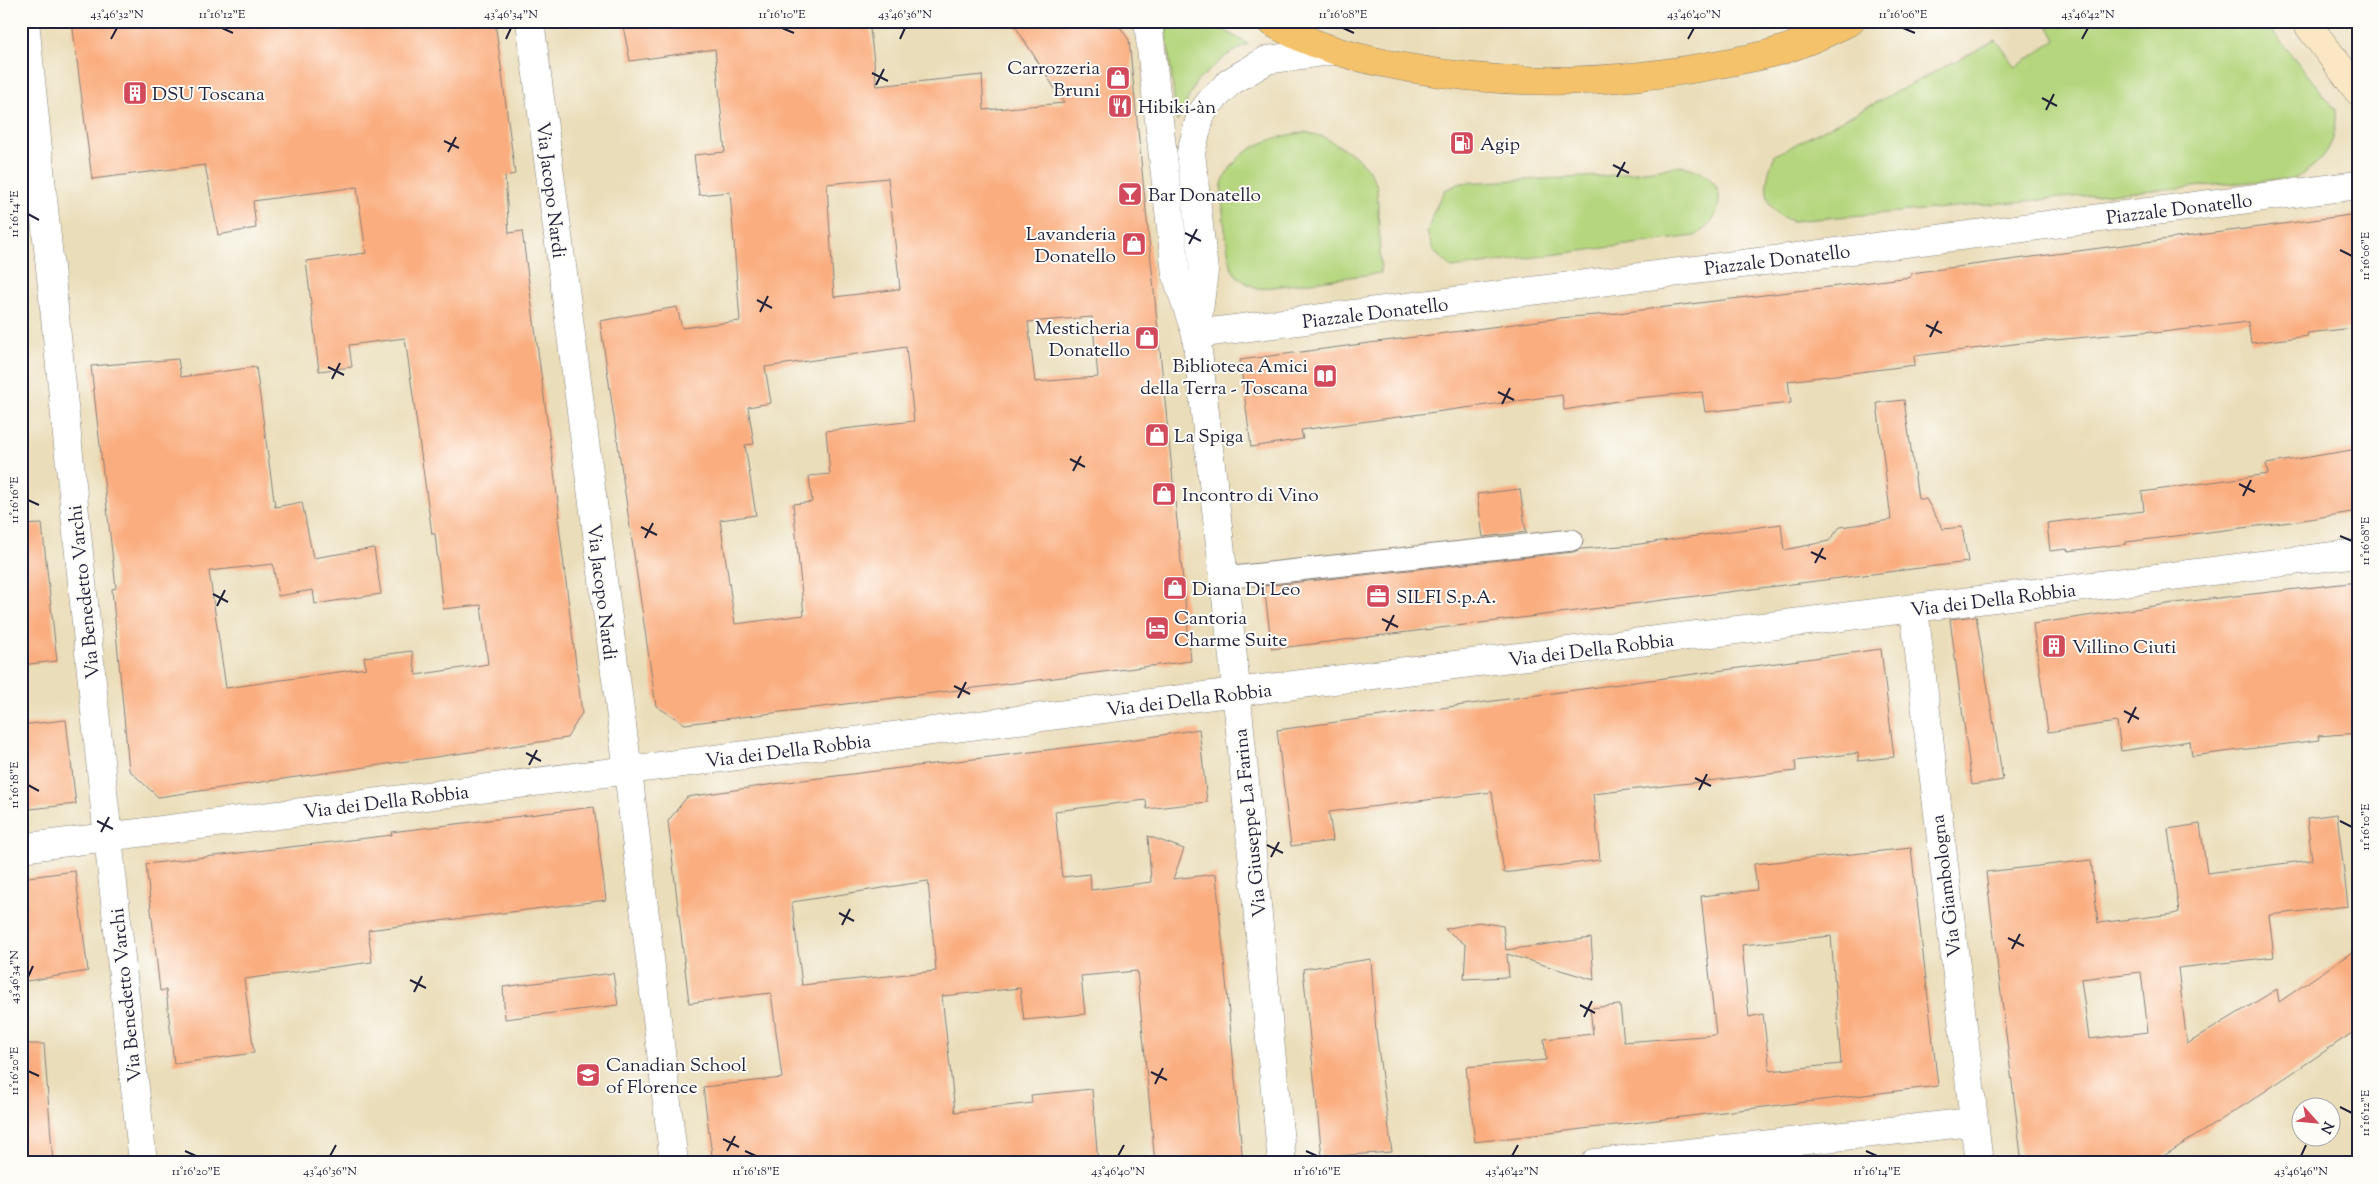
<svg xmlns="http://www.w3.org/2000/svg" width="2379" height="1184" font-family="'Sorts Mill Goudy',serif">
  <style>
    .green { fill: #b5d67e; stroke: #6c7c5c }
    .building { fill: #faae80; fill-rule: evenodd }
    .lines { fill: none; stroke-linecap: round; stroke-linejoin: round }
    .lane-casing { stroke: #86807a; stroke-width: 23 }
    .street-casing { stroke: #86807a; stroke-width: 29 }
    .secondary-casing { stroke: #86807a; stroke-width: 29 }
    .primary-casing { stroke: #86807a; stroke-width: 29 }
    .lane { stroke: #fff; stroke-width: 21 }
    .street { stroke: #fff; stroke-width: 28 }
    .secondary { stroke: #fbe7c3; stroke-width: 28 }
    .primary { stroke: #f4c26a; stroke-width: 28 }
    .ticks { fill: none; stroke: #22223b; stroke-width: 2 }
    .labels { text-anchor: middle; stroke-width: 4; stroke-linejoin: round; paint-order: stroke }
    .poi-label { font-size: 19px; fill: #22223b; stroke: #fdfcf7; text-anchor: start }
    .street-label { font-size: 19px; fill: #22223b; stroke: #fdfcf7 }
    .neatline { fill: none; stroke: #22223b; stroke-width: 2 }
    .ticks-label { font-size: 12px; text-anchor: middle; fill: #22223b }
  </style>
  <rect width="100%" height="100%" fill="#fdfcf7"/>
  <filter id="ink" filterUnits="userSpaceOnUse"><feTurbulence type="fractalNoise" baseFrequency=".02" numOctaves="2"/><feDisplacementMap in="SourceGraphic" scale="10" xChannelSelector="R" yChannelSelector="G"/><feConvolveMatrix kernelMatrix="1 2 1 2 8 2 1 2 1" color-interpolation-filters="sRGB"/></filter>
  <filter id="wash" filterUnits="userSpaceOnUse"><feTurbulence type="fractalNoise" baseFrequency=".0096" numOctaves="4" result="noise"/><feDisplacementMap in="SourceGraphic" scale="20" xChannelSelector="R" yChannelSelector="G"/><feGaussianBlur stdDeviation="1.12" result="paint"/><feColorMatrix in="noise" values="0 0 0 0 0 0 0 0 0 0 0 0 0 0 0 0 0 1.4 0 .05"/><feComposite in="paint" operator="in"/></filter>
  <g filter="url(#wash)">
    <rect width="100%" height="100%" fill="#eaddb9"/>
    <path class="green" d="M1165,21H1208L1248,44L1226,56L1196,82L1177,122Z
      M2049,21H2264L2336,110C2338,143 2324,162 2296,178L1792,221C1759,211 1764,180 1775,155L1996,40L2016,67L2056,40L2047,23Z
      M1305,132L1324,137L1354,155L1369,170L1377,186L1381,273L1257,289C1248,284 1239,280 1233,271C1228,261 1220,195 1222,184C1223,180 1227,173 1229,170C1245,144 1277,137 1305,132Z
      M1683,166C1712,172 1729,192 1713,220C1710,226 1700,232 1695,236L1452,268L1434,252L1427,233L1434,211L1445,190L1461,183L1605,176Z"/>
    <g id="blocks">
      <path class="building" d="M72,21H495L515,174L505,176L509,233L522,231L560,517H558L582,713L567,738L158,797L129,770L112,589L116,588L91,366L178,359L181,377L256,367L275,507L302,502L313,558L374,548L381,594L315,604L313,590L278,596L273,564L209,571L226,688L366,668L364,657L412,651L416,675L488,664L481,605L443,609L435,534H432L405,338L349,345L352,367L319,371L306,261L366,253L357,187L253,201L256,228L218,235L205,165L92,179Z
        M622,21H869L877,86L982,75L984,110L1064,103L1012,21H1116L1129,40L1191,661L685,724L656,706L600,321L677,307L682,328L740,321L730,192L699,195L694,155L725,152L715,49L630,61ZM888,178L900,289L834,297L827,184ZM1092,317L1098,377L1035,382L1028,322ZM906,347L914,421L826,431L830,474L809,476L812,502L793,504L804,615L735,624L720,520L756,515L745,445L754,444L748,407L771,403L765,367Z
        M2358,214V320L2354,321V328L2307,333L2308,336L2251,343L2248,322L2154,333L2153,331L2022,343L1914,356L1915,365L1788,381L1791,403L1705,412L1702,392L1636,398L1564,410L1562,395L1301,430L1303,439L1251,447L1240,360L1560,318L1609,314L1911,277V273Z
        M1904,400L1918,499H1926L1943,529L1962,527L1968,562L1272,649L1264,586L1573,552L1581,549L1633,545L1781,524L1784,550L1829,541L1840,527L1891,520L1877,403Z
        M2358,449V511L2291,522L2126,542V544L2068,551L2067,549L2050,551L2047,523L2144,511L2142,492L2268,474L2266,464Z
        M1520,489L1526,532L1483,537L1477,494Z
        M42,524L57,661L21,665V525Z
        M2358,582V733L2318,736L2319,740L2192,756L2190,741L2121,751L2117,722L2048,732L2033,624L2174,603Z
        M1976,616L2003,780L1972,785L1950,619Z
        M1881,649L1894,757L1858,761V753L1795,761L1796,771L1593,794L1600,860L1504,873L1492,792L1329,812L1333,841L1291,846L1277,730Z
        M66,720L76,804L21,810V725Z
        M1199,729L1207,802L1147,809L1146,800L1055,811L1062,877L1090,874L1091,890L1151,882L1148,836L1184,849L1173,879L1216,874L1243,1163H1155L1137,971L1081,976L1085,1014L1024,1020L1020,988L942,996L955,1112L1032,1103L1031,1095L1092,1089L1098,1163H713L703,1087L782,1078L771,993L689,1003L668,821L687,797L795,781L1144,738ZM928,881L936,971L802,985L792,902Z
        M594,807L606,900L368,930L372,962L244,979L254,1053L174,1064L166,990L160,991L146,864L392,835L391,832Z
        M2337,814L2348,906L2269,915L2274,957L2178,968L2187,1044L2277,989L2279,1002L2358,948V1029L2246,1104L2162,1157H2158V1163H2022L1986,872L2091,860L2098,923L2173,914L2179,912L2168,829L2200,824L2207,873L2312,860L2307,818ZM2141,972L2148,1032L2089,1039L2081,979Z
        M1911,848L1938,1086L1475,1142L1466,1067L1546,1060L1544,1039L1593,1034L1590,1008L1620,1005L1624,1042L1716,1035L1701,896L1757,890L1754,864ZM1831,936L1841,1064L1770,1071L1763,1014L1749,1017L1742,945Z
        M75,871L88,971L21,982V878Z
        M1478,922L1503,926L1506,950L1591,938L1594,980L1507,954L1509,977L1464,979L1466,945L1445,929Z
        M1371,959L1376,1032L1392,1152L1322,1157L1303,969Z
        M613,973L618,1005L505,1019L503,987Z
        M21,1044H44L53,1163H21Z"/>
    </g>
  </g>
  <g filter="url(#ink)">
    <use href="#blocks" fill-opacity="0" stroke="#86807a" stroke-width="1"/>
    <g class="lines">
      <defs>
        <path id="lane" d="M1224,578L1572,540"/>
        <path id="street" d="M25,21L104,800L143,1163
          M530,21L628,771L674,1163
          M1148,21L1176,274L1196,334L1233,658L1282,1163
          M1197,327L1204,271L1191,152L1201,114L1210,102L1230,82L1267,60L1331,51
          M1196,334L2358,185
          M1914,609L1979,1163
          M21,848L1236,692L2358,553
          M1595,1163L1973,1122"/>
        <path id="secondary" d="M2305,21L2358,91"/>
        <path id="primary" d="M1270,21C1313,48 1360,59 1409,68C1514,87 1621,84 1725,63C1751,58 1778,53 1802,43C1819,37 1835,29 1851,21"/>
      </defs>
      <use href="#lane" class="lane-casing"/>
      <use href="#street" class="street-casing"/>
      <use href="#secondary" class="secondary-casing"/>
      <use href="#primary" class="primary-casing"/>
      <use href="#lane" class="lane"/>
      <use href="#street" class="street"/>
      <use href="#secondary" class="secondary"/>
      <use href="#primary" class="primary"/>
    </g>
  </g>
  <path class="ticks" d="M222,28L233,33M782,28L794,33M1343,28L1354,33M1903,28L1915,33M111,39L117,28M506,39L511,28M900,39L905,28M1688,39L1694,28M2082,39L2088,28M872,73L888,81M876,85L884,69M2042,98L2057,106M2046,110L2054,94M444,141L459,148M448,152L456,137M1613,165L1629,173M1617,177L1625,162M28,214L39,220M1185,233L1201,241M1189,244L1197,229M2340,250L2352,256M757,300L772,308M760,312L768,296M1926,325L1942,333M1930,337L1938,321M328,367L344,375M332,379L340,363M1498,392L1514,400M1502,404L1510,388M1070,459L1085,467M1073,471L1081,456M2239,484L2255,492M2243,496L2251,480M28,500L39,505M641,527L657,535M2340,536L2352,541M645,538L653,523M1811,552L1826,559M1815,563L1823,548M213,594L228,602M217,606L225,590M1382,619L1398,627M1386,631L1394,615M954,686L970,694M958,698L966,682M2124,711L2139,719M2128,723L2136,707M526,753L541,761M529,765L537,750M1695,778L1711,786M28,785L39,791M1699,790L1707,774M97,821L113,829M2340,821L2352,827M101,832L109,817M1267,845L1283,853M1271,857L1279,842M839,913L854,921M842,925L850,909M2008,938L2024,946M2012,949L2020,934M28,977L33,966M410,980L426,988M414,992L422,976M1580,1005L1595,1013M1584,1017L1592,1001M28,1071L39,1076M1151,1072L1167,1080M1155,1084L1163,1068M2340,1107L2352,1113M723,1139L739,1147M185,1151L196,1156M727,1151L735,1136M745,1151L756,1156M1306,1151L1317,1156M1866,1151L1877,1156M330,1156L336,1145M1118,1156L1124,1145M1512,1156L1518,1145M2301,1156L2306,1145"/>
  <defs>
    <symbol id="shop-square" viewBox="-11 -11 22 22"><rect x="-9" y="-9" width="18" height="18" rx="4" fill="#d1495b" stroke="#fdfcf7"/><path d="M-5-2.5h2.3a2.7 3.5 0 0 1 5.4 0H5L5.5 6h-11ZM-1.5-2.5h3a1.5 2.3 0 0 0-3 0Z" fill="#fff"/></symbol>
    <symbol id="building-square" viewBox="-11 -11 22 22"><rect x="-9" y="-9" width="18" height="18" rx="4" fill="#d1495b" stroke="#fdfcf7"/><path d="M-4-6H4V6H1V3H-1V6H-4ZM-2.5-4.3h1.7v1.8h-1.7ZM.8-4.3h1.7v1.8H.8ZM-2.5-1h1.7V.8h-1.7ZM.8-1h1.7V.8H.8Z" fill="#fff"/></symbol>
    <symbol id="restaurant-square" viewBox="-11 -11 22 22"><rect x="-9" y="-9" width="18" height="18" rx="4" fill="#d1495b" stroke="#fdfcf7"/><path d="M-5-6h1v4h1v-4h1v4h1v-4h1v5L-1.5 .5V6h-2V.5L-5-1ZM5-6V6H3V1.5H1.5Q1.5-4 5-6Z" fill="#fff"/></symbol>
    <symbol id="fuel-square" viewBox="-11 -11 22 22"><rect x="-9" y="-9" width="18" height="18" rx="4" fill="#d1495b" stroke="#fdfcf7"/><path d="M-5.5-6h7V0h2V4h1.3V-2.5L3-4.5l.8-.8L6-3V5H2.5V1h-1V6h-7ZM-4.2-4.7v3.2H.2V-4.7Z" fill="#fff"/></symbol>
    <symbol id="bar-square" viewBox="-11 -11 22 22"><rect x="-9" y="-9" width="18" height="18" rx="4" fill="#d1495b" stroke="#fdfcf7"/><path d="M-6-5H6L.8 .8V4.5H3.5V6h-7V4.5H-.8V.8Z" fill="#fff"/></symbol>
    <symbol id="library-square" viewBox="-11 -11 22 22"><rect x="-9" y="-9" width="18" height="18" rx="4" fill="#d1495b" stroke="#fdfcf7"/><path d="M-6-4Q-3-5.5-.7-3.5V5Q-3 3-6 4ZM6-4Q3-5.5 .7-3.5V5Q3 3 6 4Z" fill="#fff"/></symbol>
    <symbol id="office-square" viewBox="-11 -11 22 22"><rect x="-9" y="-9" width="18" height="18" rx="4" fill="#d1495b" stroke="#fdfcf7"/><path d="M-6-3h4V-5.5h4V-3h4V5H-6ZM-1-4.5V-3h2v-1.5ZM-6 0V1H6V0Z" fill="#fff"/></symbol>
    <symbol id="hotel-square" viewBox="-11 -11 22 22"><rect x="-9" y="-9" width="18" height="18" rx="4" fill="#d1495b" stroke="#fdfcf7"/><path d="M-6-4.5h1.5V1H6V5H4.5V3h-9V5H-6ZM-4 0a1.8 1.8 0 1 1 3.6 0ZM.5 0V-2.5h3Q6-2.5 6 0Z" fill="#fff"/></symbol>
    <symbol id="school-square" viewBox="-11 -11 22 22"><rect x="-9" y="-9" width="18" height="18" rx="4" fill="#d1495b" stroke="#fdfcf7"/><path d="M0-5L7-2L0 1L-7-2ZM-4 1L0 2.5L4 1V4Q0 6-4 4Z" fill="#fff"/></symbol>
  </defs>
  <g fill-rule="evenodd">
    <use href="#shop-square" x="1104" y="64" width="28" height="28"/>
    <use href="#building-square" x="121" y="79" width="28" height="28"/>
    <use href="#restaurant-square" x="1106" y="92" width="28" height="28"/>
    <use href="#fuel-square" x="1448" y="129" width="28" height="28"/>
    <use href="#bar-square" x="1116" y="180" width="28" height="28"/>
    <use href="#shop-square" x="1120" y="230" width="28" height="28"/>
    <use href="#shop-square" x="1133" y="324" width="28" height="28"/>
    <use href="#library-square" x="1311" y="362" width="28" height="28"/>
    <use href="#shop-square" x="1143" y="421" width="28" height="28"/>
    <use href="#shop-square" x="1150" y="480" width="28" height="28"/>
    <use href="#shop-square" x="1161" y="574" width="28" height="28"/>
    <use href="#office-square" x="1364" y="582" width="28" height="28"/>
    <use href="#hotel-square" x="1143" y="614" width="28" height="28"/>
    <use href="#building-square" x="2040" y="632" width="28" height="28"/>
    <use href="#school-square" x="574" y="1061" width="28" height="28"/>
  </g>
  <g class="labels">
    <g class="poi-label">
      <text x="1100" y="74" text-anchor="end">Carrozzeria<tspan x="1100" dy="22">Bruni</tspan></text>
      <text x="152" y="100">DSU Toscana</text>
      <text x="1138" y="113">Hibiki-àn</text>
      <text x="1480" y="150">Agip</text>
      <text x="1148" y="201">Bar Donatello</text>
      <text x="1116" y="240" text-anchor="end">Lavanderia<tspan x="1116" dy="22">Donatello</tspan></text>
      <text x="1130" y="334" text-anchor="end">Mesticheria<tspan x="1130" dy="22">Donatello</tspan></text>
      <text x="1308" y="372" text-anchor="end">Biblioteca Amici<tspan x="1308" dy="22">della Terra - Toscana</tspan></text>
      <text x="1174" y="442">La Spiga</text>
      <text x="1182" y="501">Incontro di Vino</text>
      <text x="1192" y="595">Diana Di Leo</text>
      <text x="1396" y="603">SILFI S.p.A.</text>
      <text x="1174" y="624">Cantoria<tspan x="1174" dy="22">Charme Suite</tspan></text>
      <text x="2072" y="653">Villino Ciuti</text>
      <text x="606" y="1071">Canadian School<tspan x="606" dy="22">of Florence</tspan></text>
    </g>
    <g class="street-label">
      <text transform="translate(552 190) rotate(83)" y="7">Via Jacopo Nardi</text>
      <text transform="translate(2179 208) rotate(-7)" y="7">Piazzale Donatello</text>
      <text transform="translate(1777 259) rotate(-7)" y="7">Piazzale Donatello</text>
      <text transform="translate(1375 312) rotate(-7)" y="7">Piazzale Donatello</text>
      <text transform="translate(83 592) rotate(-96)" y="7">Via Benedetto Varchi</text>
      <text transform="translate(603 592) rotate(83)" y="7">Via Jacopo Nardi</text>
      <text transform="translate(1993 599) rotate(-7)" y="7">Via dei Della Robbia</text>
      <text transform="translate(1591 649) rotate(-7)" y="7">Via dei Della Robbia</text>
      <text transform="translate(1189 699) rotate(-7)" y="7">Via dei Della Robbia</text>
      <text transform="translate(788 750) rotate(-7)" y="7">Via dei Della Robbia</text>
      <text transform="translate(386 801) rotate(-7)" y="7">Via dei Della Robbia</text>
      <text transform="translate(1249 823) rotate(-96)" y="7">Via Giuseppe La Farina</text>
      <text transform="translate(1945 886) rotate(-97)" y="7">Via Giambologna</text>
      <text transform="translate(125 995) rotate(-96)" y="7">Via Benedetto Varchi</text>
    </g>
  </g>
  <rect width="2379" height="1184" fill="none" stroke="#fdfcf7" stroke-width="55"/>
  <g transform="translate(2316 1122) rotate(117)"><circle r="24" fill="#fdfcf7" stroke="#a5a5ac"/>
  <path d="M0-4L9 19L0 12L-9 19Z" fill="#d1495b"/>
  <text y="-8" font-size="14" font-weight="bold" text-anchor="middle" fill="#22223b">N</text>
  </g>
  <rect x="28" y="28" width="2324" height="1128" class="neatline"/>
  <g class="ticks-label">
    <text x="117" y="18">43°46'32"N</text>
    <text x="222" y="18">11°16'12"E</text>
    <text x="511" y="18">43°46'34"N</text>
    <text x="782" y="18">11°16'10"E</text>
    <text x="905" y="18">43°46'36"N</text>
    <text x="1343" y="18">11°16'08"E</text>
    <text x="1694" y="18">43°46'40"N</text>
    <text x="1903" y="18">11°16'06"E</text>
    <text x="2088" y="18">43°46'42"N</text>
    <text transform="translate(14 214) rotate(-90)" y="4">11°16'14"E</text>
    <text transform="translate(2365 256) rotate(-90)" y="4">11°16'06"E</text>
    <text transform="translate(14 500) rotate(-90)" y="4">11°16'16"E</text>
    <text transform="translate(2365 541) rotate(-90)" y="4">11°16'08"E</text>
    <text transform="translate(14 785) rotate(-90)" y="4">11°16'18"E</text>
    <text transform="translate(2365 827) rotate(-90)" y="4">11°16'10"E</text>
    <text transform="translate(14 977) rotate(-90)" y="4">43°46'34"N</text>
    <text transform="translate(14 1071) rotate(-90)" y="4">11°16'20"E</text>
    <text transform="translate(2365 1113) rotate(-90)" y="4">11°16'12"E</text>
    <text x="196" y="1175">11°16'20"E</text>
    <text x="330" y="1175">43°46'36"N</text>
    <text x="756" y="1175">11°16'18"E</text>
    <text x="1118" y="1175">43°46'40"N</text>
    <text x="1317" y="1175">11°16'16"E</text>
    <text x="1512" y="1175">43°46'42"N</text>
    <text x="1877" y="1175">11°16'14"E</text>
    <text x="2301" y="1175">43°46'46"N</text>
  </g>
</svg>
